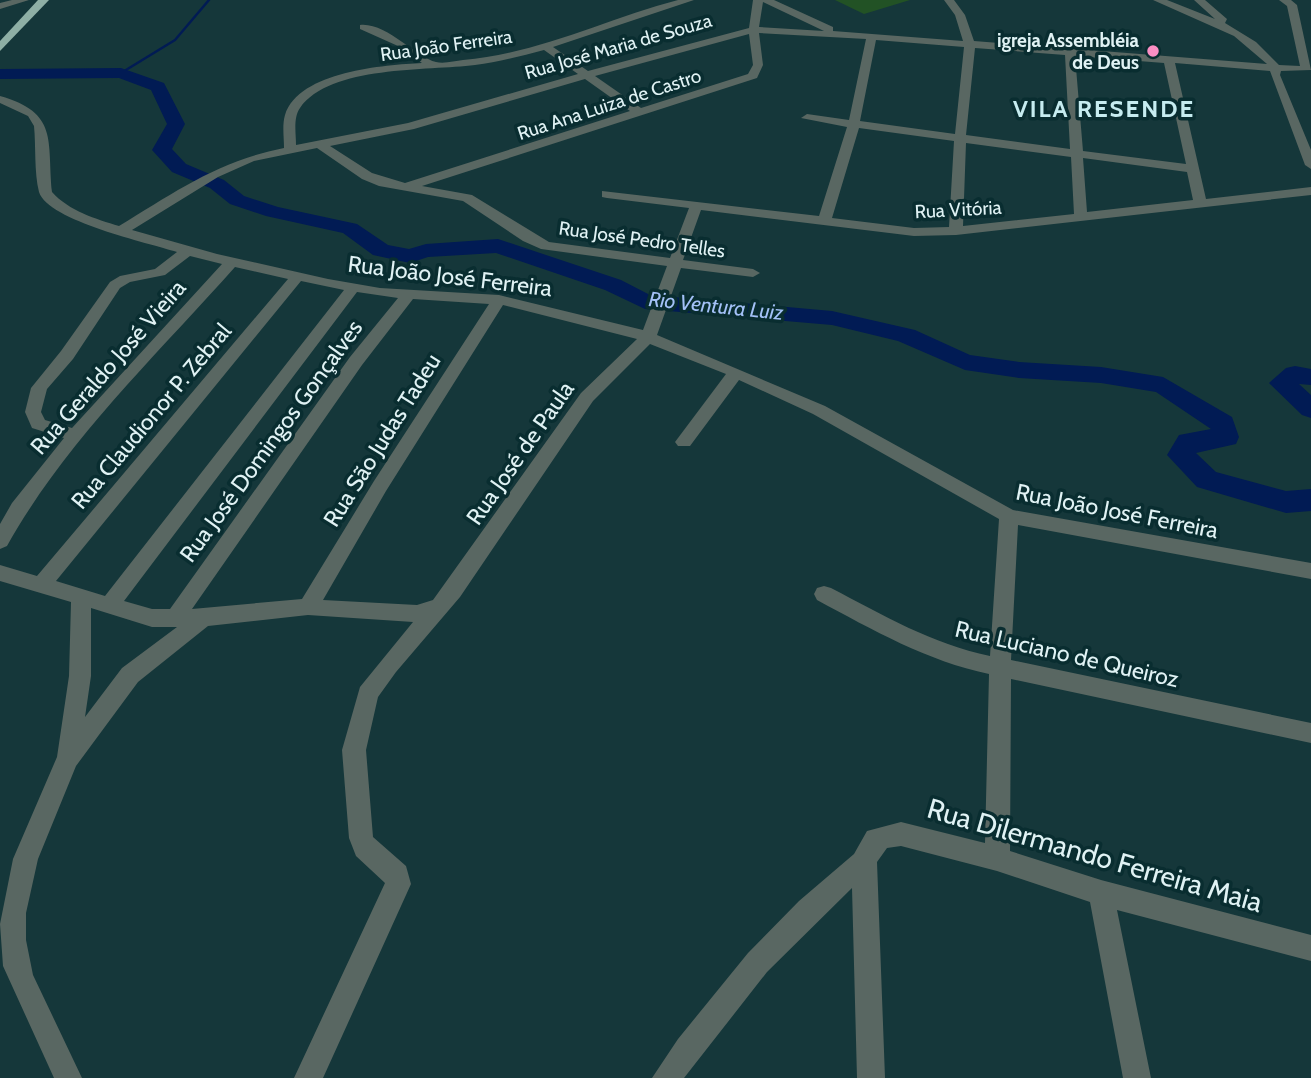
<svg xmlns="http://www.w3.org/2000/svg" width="1311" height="1078" font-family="Cabin,sans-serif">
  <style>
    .green { fill: #225225 }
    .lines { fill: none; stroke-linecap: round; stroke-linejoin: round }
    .stream { stroke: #011b54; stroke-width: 2.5 }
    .river { fill: #011b54; fill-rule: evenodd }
    .street { fill: #596762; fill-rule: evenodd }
    .highway { fill: #8eafa5; fill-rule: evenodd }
    .poi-dot { fill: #fb8fc4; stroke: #092d30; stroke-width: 2.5 }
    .labels { text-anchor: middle; stroke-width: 7; stroke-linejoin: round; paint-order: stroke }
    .far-poi-label { font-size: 19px; font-weight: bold; fill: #e0f2f4; stroke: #092d30; text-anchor: end }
    .far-street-label { font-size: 19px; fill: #e0f2f4; stroke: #092d30 }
    .far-water-label { font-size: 21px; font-style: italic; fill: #a3c1f7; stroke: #092d30 }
    .street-label { font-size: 23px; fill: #e0f2f4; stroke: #092d30 }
    .far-district-label { font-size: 24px; font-weight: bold; letter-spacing: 2px; fill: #c6ecf0; stroke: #092d30 }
    .near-street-label { font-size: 28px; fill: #e0f2f4; stroke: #092d30 }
  </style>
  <rect width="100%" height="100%" fill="#15373a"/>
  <path class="green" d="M835,0H910L864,14Z"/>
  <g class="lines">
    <path class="stream" d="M121,73L175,40L209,0"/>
    <path class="river" d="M121,68L164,83L185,124L172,149L186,164L224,180L244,196L278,207L357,224L388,245L409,249L426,244L498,239L621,280L650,295L832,311L915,330L970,355L1019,362L1101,367L1163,377L1232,417L1239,437L1236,444L1196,453L1216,472L1286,491L1311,489V511L1286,513L1197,487L1167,455L1179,435L1211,429L1156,392L1101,383L1019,378L965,370L898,341L832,325L645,309L605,290L496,253L428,257L410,263L373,255L343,233L266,216L230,204L210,188L172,172L152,150L167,124L151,90L119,78L0,79V69Z
      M1295,366L1311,369V385L1299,384L1311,395V418L1302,415L1269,383L1286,368Z"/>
    <path class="street" d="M12,0H29L0,9V3Z
      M678,0H694L553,47L588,71L749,28L753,0H774L833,27V31L963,41L955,15L944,0H954L965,15L974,41L1267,64L1234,36L1153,0H1167L1215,19L1194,0H1205L1227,19L1225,23L1256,42L1279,65L1300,66L1287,6L1279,0H1291L1297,5L1311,70L1281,71L1280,75L1311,150V169L1305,165L1270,71L1175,63L1206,199L1311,187V195L956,235L914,236L701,210L683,260L753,269L760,273L753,277L681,268L657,335L825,406L1013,510L1311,563V579L1018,525L1011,660L1311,723V743L1011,679L1010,851L1101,880L1311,935V961L1117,910L1151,1078H1123L1090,902L997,871L901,846L887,848L877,862L885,1078H857L852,888L767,972L684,1078H652L678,1039L748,953L799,901L854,854L867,831L901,822L985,843L989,674C927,661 873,630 817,600L814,594L817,588L824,586L831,588C883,615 932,644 990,656L999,519L813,414L739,380L690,446H678L675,442L726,374L650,344L593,401L460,597L396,672L378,697L366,750L373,837L406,866L411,884L323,1078H294L385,883L356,856L349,838L342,750L360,687L413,622L308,615L208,626L138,682L76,766L38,859L26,913V940L33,975L82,1078H54L3,966L0,924L13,859L57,757L69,676L71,602L0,581V565L37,576L288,279L235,267C156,356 65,442 7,546L0,549V524L12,503L64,438L32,428L25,412L31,388L61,351L110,282L120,276L155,269L177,252C149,243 48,221 39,192C34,172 36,146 34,126L28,116L0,103V96C59,113 47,140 52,192C69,211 96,219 119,226C175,192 218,161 284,148C284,137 282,125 285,115C299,71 385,65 422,63L398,46L360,29V25C386,22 417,58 436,62C444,64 455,61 463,60C537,54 606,19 678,0ZM763,2L824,31L759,27ZM759,33L866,39L849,120L807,114L801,118L847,127L819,216L602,191V197L607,198L689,208L670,258L549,242L472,195L422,186L757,78L763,65ZM749,34L753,65L748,74L641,108L595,76ZM876,40L964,47L955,134L860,121ZM975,48L1065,55L1070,149L966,135ZM544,50L578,74L408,123L296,145C296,133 293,118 300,108C330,65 428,71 475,65C498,62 521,56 544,50ZM1075,56L1164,63L1186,164L1083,151ZM585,79L630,111L405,183L372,173L330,146L414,129ZM859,128L954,141L949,227L914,228L832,218ZM966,143L1071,157L1074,214L963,226ZM317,148L362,179L379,186L463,201L523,241L541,249L667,266L643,330L499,295L380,288L328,279L217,254L132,230L218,177L254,161ZM1083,158L1187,172L1193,200L1087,212ZM190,256L222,264L72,428L45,420L41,412L47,389L73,359L120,288L130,282L165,275ZM301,281L344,290L105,596L56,581ZM357,292L398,298L350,357L170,609H152L124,601ZM413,299L489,304L374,481L302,599L192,609L362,365ZM503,305L637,339L581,393L433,600L417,605L323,600L386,491ZM91,608L152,627H177L122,668L85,717L91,676Z"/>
    <path class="highway" d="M38,0H49L0,51V41Z"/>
  </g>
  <circle class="poi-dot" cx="1153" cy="51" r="7"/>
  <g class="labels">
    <g class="far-poi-label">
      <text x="1139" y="47">igreja Assembléia<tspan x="1139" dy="22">de Deus</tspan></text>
    </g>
    <g class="far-street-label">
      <text transform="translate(446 45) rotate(-8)" y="7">Rua João Ferreira</text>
      <text transform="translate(618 46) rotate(-16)" y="7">Rua José Maria de Souza</text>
      <text transform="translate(609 104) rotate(-18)" y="7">Rua Ana Luiza de Castro</text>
      <text transform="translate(958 209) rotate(-3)" y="7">Rua Vitória</text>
      <text transform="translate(642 239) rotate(8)" y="7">Rua José Pedro Telles</text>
    </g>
    <g class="far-water-label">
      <text transform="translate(716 306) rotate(6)" y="7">Rio Ventura Luiz</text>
    </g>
    <g class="street-label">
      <text transform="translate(450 276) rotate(7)" y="8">Rua João José Ferreira</text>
      <text transform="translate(108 367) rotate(-49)" y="8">Rua Geraldo José Vieira</text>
      <text transform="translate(151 416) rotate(-50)" y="8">Rua Claudionor P. Zebral</text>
      <text transform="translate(382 440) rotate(-58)" y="8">Rua São Judas Tadeu</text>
      <text transform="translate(271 441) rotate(-54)" y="8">Rua José Domingos Gonçalves</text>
      <text transform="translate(520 453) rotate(-55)" y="8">Rua José de Paula</text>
      <text transform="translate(1117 511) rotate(11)" y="8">Rua João José Ferreira</text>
      <text transform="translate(1067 654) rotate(13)" y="8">Rua Luciano de Queiroz</text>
    </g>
    <g class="far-district-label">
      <text x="1104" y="117">VILA RESENDE</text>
    </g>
    <g class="near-street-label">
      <text transform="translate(1095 855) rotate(16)" y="10">Rua Dilermando Ferreira Maia</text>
    </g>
  </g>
</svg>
